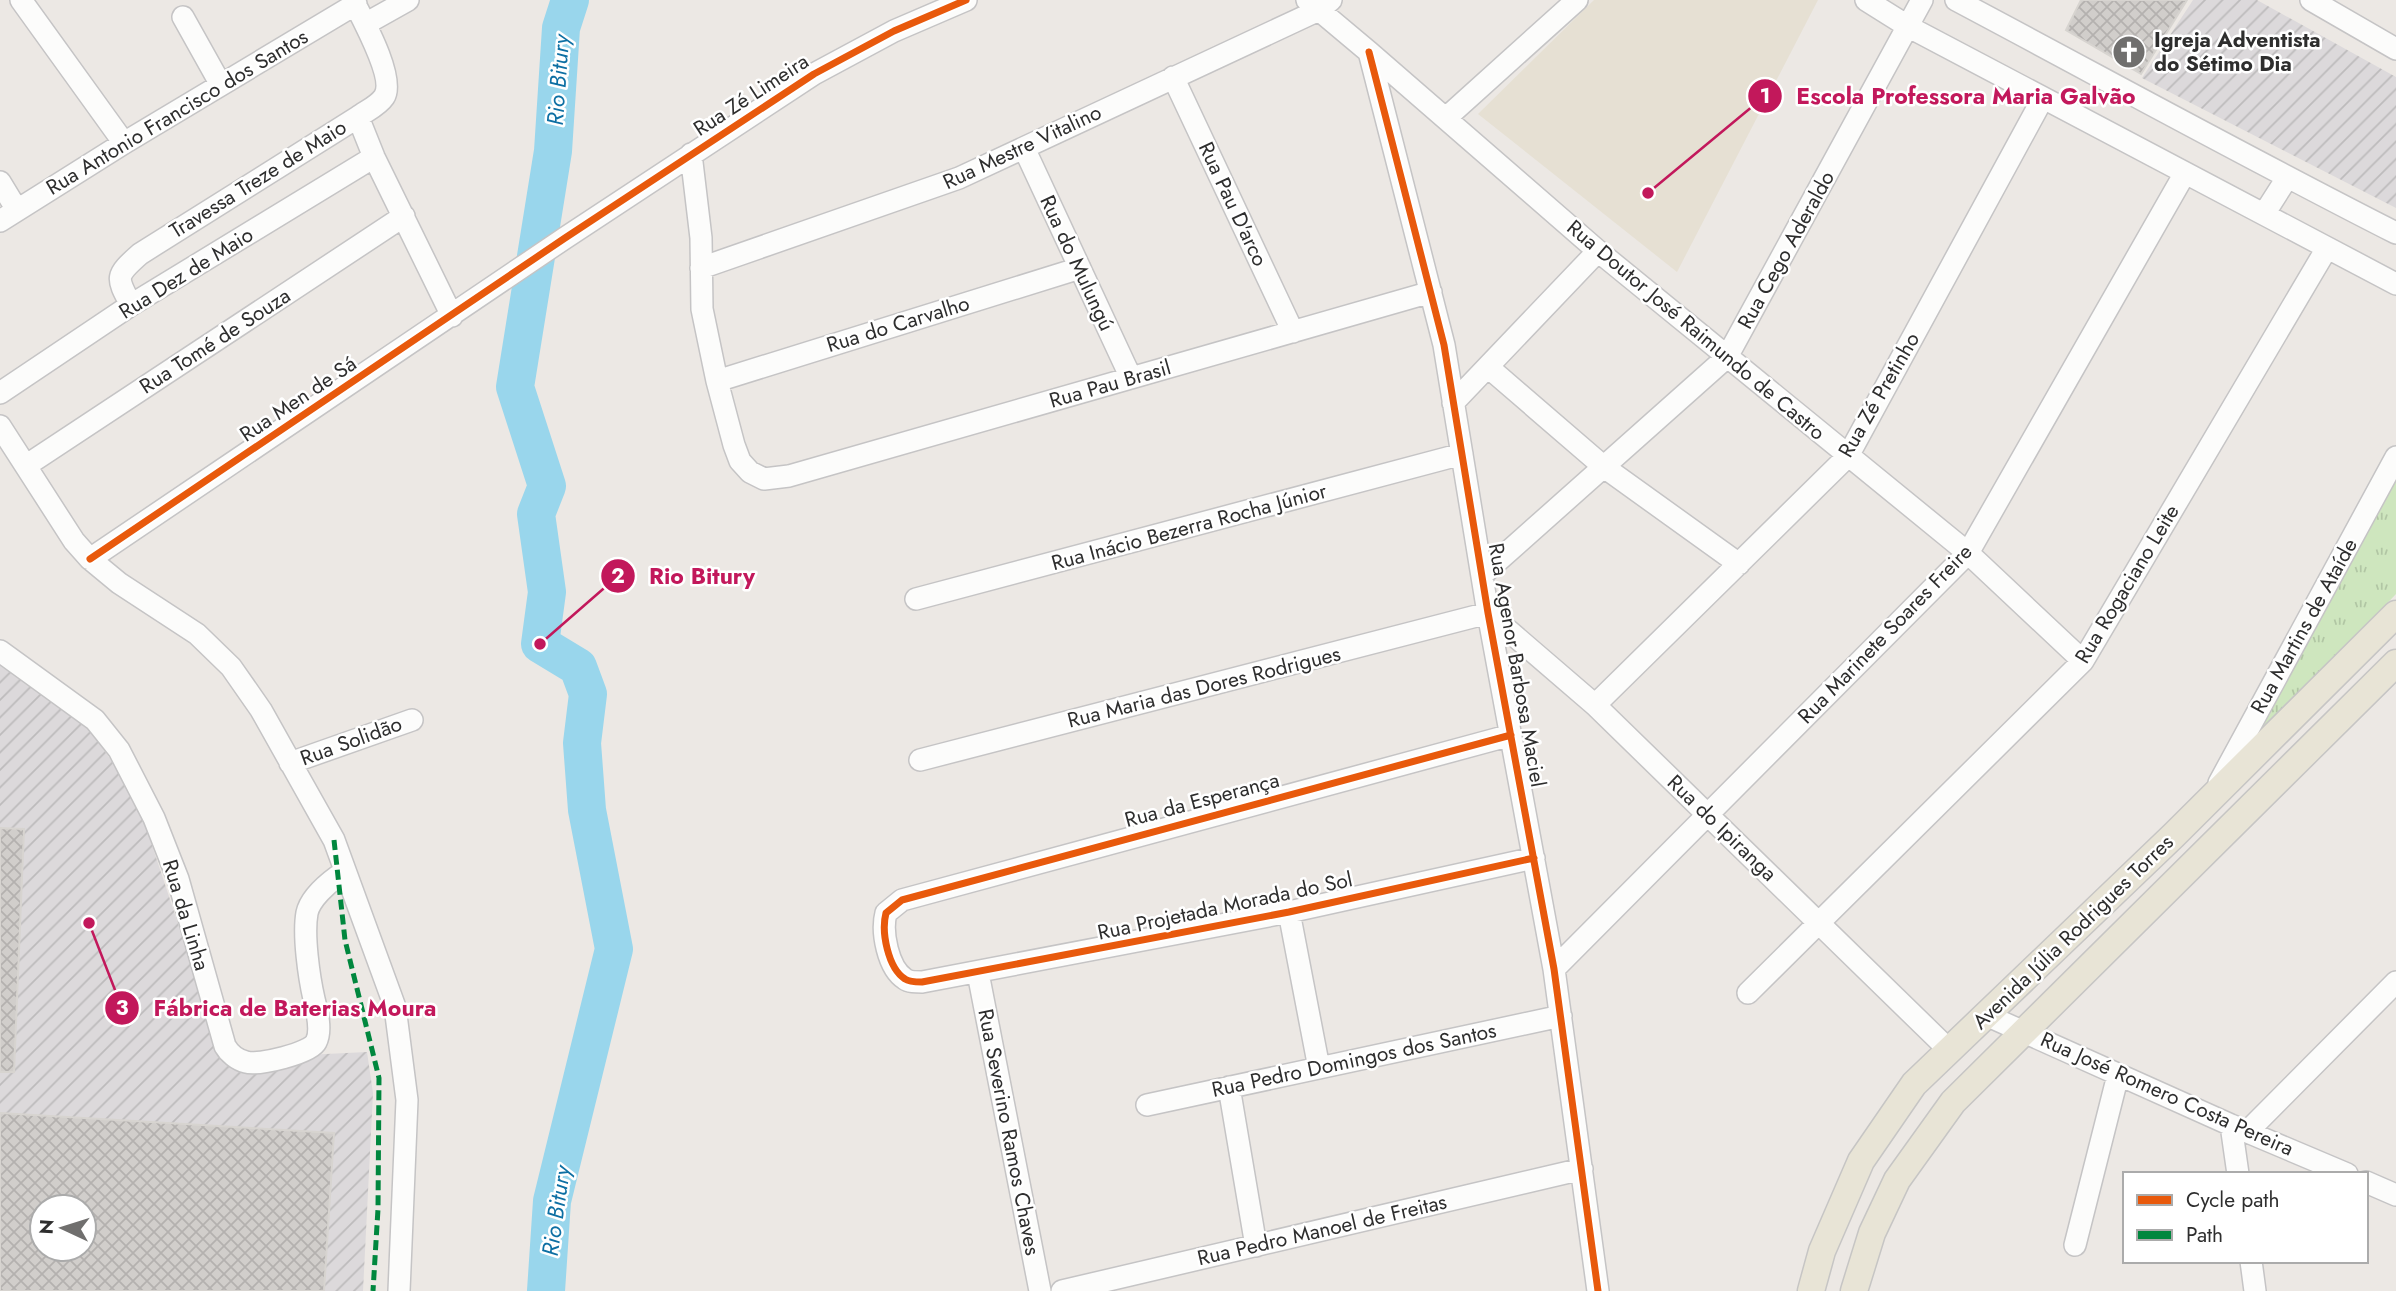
<svg xmlns="http://www.w3.org/2000/svg" width="2396" height="1291" font-family="Jost,sans-serif">
  <style>
    .industrial { fill: url(#industrial-furrows); fill-rule: evenodd }
    .education { fill: #e6e0d3 }
    .park { fill: url(#park-tufts) }
    .lines { fill: none; stroke-linecap: round; stroke-linejoin: round }
    .river { stroke: #99d6ec; stroke-width: 38 }
    .building { fill: url(#building-cross-hatch); stroke: #d7d4d0; stroke-width: 2; fill-rule: evenodd }
    .minor-casing { stroke: #c5c4c5; stroke-width: 24 }
    .major-casing { stroke: #c6c5c4; stroke-width: 29 }
    .minor { stroke: #fcfcfb; stroke-width: 21 }
    .major { stroke: #e8e4d6; stroke-width: 26 }
    .quiet { stroke: #00873e; stroke-width: 5; stroke-dasharray: 10 5; stroke-linecap: butt }
    .cycleway-casing { stroke: #fff; stroke-width: 11 }
    .cycleway { stroke: #e8590c; stroke-width: 7 }
    .labels { text-anchor: middle; stroke-width: 5; stroke-linejoin: round; paint-order: stroke }
    .poi-label { font-size: 21px; font-weight: bold; fill: #2e2e2e; stroke: #fff; text-anchor: start }
    .street-label { font-size: 21px; fill: #2e2e2e; stroke: #fff }
    .water-label { font-size: 23px; font-style: italic; fill: #0d6fa3; stroke: #fff }
    .leader { fill: none; stroke: #c2185b; stroke-width: 2.5 }
    .callout-dot { fill: #c2185b; stroke: #fff; stroke-width: 2.5 }
    .mark-label { font-size: 21px; text-anchor: middle; font-weight: bold; fill: #fff }
    .callout-label { font-size: 23px; text-anchor: middle; font-weight: bold; fill: #c2185b; stroke: #fff; stroke-width: 5; stroke-linejoin: round; paint-order: stroke }
  </style>
  <defs>
    <pattern id="industrial-furrows" width="10" height="10" patternUnits="userSpaceOnUse" patternTransform="scale(1.75)"><rect width="10" height="10" fill="#dcd9db"/><path d="M-1 1l2-2M0 10L10 0M9 11l2-2" fill="none" stroke="#bdbbbc"/></pattern>
    <pattern id="park-tufts" width="24" height="20" patternUnits="userSpaceOnUse" patternTransform="scale(1.75)"><rect width="24" height="20" fill="#cee6be"/><path d="M3 7l-1-3M5 7V3M7 7l1-3M15 17l-1-3M17 17v-4M19 17l1-3" fill="none" stroke="#b1c6a4"/></pattern>
    <pattern id="building-cross-hatch" width="8" height="8" patternUnits="userSpaceOnUse" patternTransform="scale(1.75)"><rect width="8" height="8" fill="#d1cecb"/><path d="M0 0l8 8M0 8l8-8" fill="none" stroke="#b4b1af"/></pattern>
  </defs>
  <rect width="100%" height="100%" fill="#ece8e4"/>
  <path class="industrial" d="M2193,0H2257L2396,77V208L2142,78Z
    M0,665L82,719L135,794L223,1059L367,1052L373,1093L363,1291H0ZM42,1207H84V1249H42Z"/>
  <path class="education" d="M1594,0H1818L1677,272L1478,114Z"/>
  <path class="park" d="M2396,470V594L2253,745L2245,742Z"/>
  <g class="lines">
    <path class="river" d="M546,1291L552,1201L614,949L587,810L582,743L588,694L578,667L540,644L547,592L536,514L547,486L515,387L553,151L561,28L570,0"/>
  </g>
  <path class="building" d="M2081,0H2187L2141,74L2066,30Z
    M0,828L24,829L14,1072H0Z
    M0,1113L334,1133L324,1291H0ZM42,1207H84V1249H42Z"/>
  <g class="lines">
    <defs>
      <path id="minor" d="M21,0L124,143
        M1307,0L1369,52L1598,251L1968,553L2083,661
        M1866,0L1909,27L2396,284
        M1956,0C2103,78 2248,158 2396,233
        M2311,0L2396,49
        M183,17L221,85
        M367,23L408,0
        M1369,52L1444,345L1488,613L1554,969L1598,1291
        M1173,77L1293,332
        M358,117L374,157L452,316
        M1446,118L1577,0
        M1024,148L1131,378
        M691,154L701,238L702,309L717,381L734,445L740,461L750,472L764,479L789,476L1431,292
        M0,182L17,210
        M2264,214L2287,178
        M0,221L124,143L356,4
        M701,268L959,178L1319,10L1331,0
        M131,305C116,277 115,276 140,254L358,117C366,111 378,106 384,97C396,79 362,18 353,0
        M1488,367L1604,467L1739,564
        M717,381L1080,268
        M0,393L131,305L374,157
        M1453,403L1598,251
        M0,426L74,541L90,559L119,583L197,634L231,667L261,710L334,840L395,1007L407,1100L399,1291
        M27,465L404,216
        M90,559L565,238L814,74L894,31L966,0
        M1482,575L1727,357L1922,0
        M916,599L1462,454
        M0,651L95,720L119,750L154,818L178,879L225,1046C229,1053 237,1060 246,1062C258,1066 311,1053 316,1042C322,1031 317,1011 314,999C309,977 303,935 307,913C310,899 327,884 338,876
        M1595,705L1848,456L2043,98
        M1511,735L902,900L886,913C881,932 888,968 905,979C909,982 916,982 922,982L1289,912L1534,858
        M920,760L1488,613L1595,705L1949,1050
        M290,763L412,720
        M2219,783L2396,457
        M1289,912L1319,1068
        M1554,969L1968,553L2185,173
        M978,973L1040,1291
        M1748,993L2083,661L2327,248
        M1986,1015L2231,1125L2347,1174
        M1229,1087L1256,1246
        M1147,1105L1561,1016
        M2231,1125L2238,1174
        M2248,1131L2396,982
        M2366,1182L2396,1195
        M2075,1245L2118,1075
        M2251,1261L2255,1291
        M1062,1291L1582,1169"/>
      <path id="major" d="M1811,1291L1822,1251L1861,1161L1914,1084L2174,835L2396,614
        M1854,1291L1872,1233L1897,1180L1953,1102L2396,663"/>
    </defs>
    <use href="#minor" class="minor-casing"/>
    <use href="#major" class="major-casing"/>
    <use href="#minor" class="minor"/>
    <use href="#major" class="major"/>
    <path class="quiet" d="M334,840L345,940L379,1078L378,1209L373,1291"/>
    <defs>
      <path id="cycleway" d="M1369,52L1444,345L1488,613L1554,969L1598,1291
        M90,559L565,238L814,74L894,31L966,0
        M1511,735L902,900L886,913C881,932 888,968 905,979C909,982 916,982 922,982L1289,912L1534,858"/>
    </defs>
    <use href="#cycleway" class="cycleway-casing"/>
    <use href="#cycleway" class="cycleway"/>
  </g>
  <defs>
    <symbol id="church-disc" viewBox="-11 -11 22 22"><circle r="9.5" fill="#706f6e" stroke="#fff"/><path d="M-1.2-6h2.4v3.5h3.3v2.4h-3.3V6h-2.4V-.1h-3.3v-2.4h3.3Z" fill="#fff"/></symbol>
  </defs>
  <g fill-rule="evenodd">
    <use href="#church-disc" x="2110" y="33" width="38" height="38"/>
  </g>
  <g class="labels">
    <g class="poi-label">
      <text x="2154" y="47">Igreja Adventista<tspan x="2154" dy="24">do Sétimo Dia</tspan></text>
    </g>
    <g class="street-label">
      <text transform="translate(751 95) rotate(-33)" y="7">Rua Zé Limeira</text>
      <text transform="translate(177 112) rotate(-31)" y="7">Rua Antonio Francisco dos Santos</text>
      <text transform="translate(1022 147) rotate(-25)" y="7">Rua Mestre Vitalino</text>
      <text transform="translate(258 179) rotate(-32)" y="7">Travessa Treze de Maio</text>
      <text transform="translate(1233 204) rotate(65)" y="7">Rua Pau D'arco</text>
      <text transform="translate(1786 250) rotate(-61)" y="7">Rua Cego Aderaldo</text>
      <text transform="translate(1077 263) rotate(65)" y="7">Rua do Mulungú</text>
      <text transform="translate(186 273) rotate(-32)" y="7">Rua Dez de Maio</text>
      <text transform="translate(898 324) rotate(-17)" y="7">Rua do Carvalho</text>
      <text transform="translate(1696 330) rotate(40)" y="7">Rua Doutor José Raimundo de Castro</text>
      <text transform="translate(215 341) rotate(-33)" y="7">Rua Tomé de Souza</text>
      <text transform="translate(1110 384) rotate(-16)" y="7">Rua Pau Brasil</text>
      <text transform="translate(1879 395) rotate(-60)" y="7">Rua Zé Pretinho</text>
      <text transform="translate(298 399) rotate(-34)" y="7">Rua Men de Sá</text>
      <text transform="translate(1189 527) rotate(-15)" y="7">Rua Inácio Bezerra Rocha Júnior</text>
      <text transform="translate(2127 584) rotate(-59)" y="7">Rua Rogaciano Leite</text>
      <text transform="translate(2304 626) rotate(-61)" y="7">Rua Martins de Ataíde</text>
      <text transform="translate(1885 634) rotate(-46)" y="7">Rua Marinete Soares Freire</text>
      <text transform="translate(1517 665) rotate(80)" y="7">Rua Agenor Barbosa Maciel</text>
      <text transform="translate(1204 687) rotate(-14)" y="7">Rua Maria das Dores Rodrigues</text>
      <text transform="translate(351 741) rotate(-20)" y="7">Rua Solidão</text>
      <text transform="translate(1202 800) rotate(-15)" y="7">Rua da Esperança</text>
      <text transform="translate(1722 828) rotate(44)" y="7">Rua do Ipiranga</text>
      <text transform="translate(1225 906) rotate(-12)" y="7">Rua Projetada Morada do Sol</text>
      <text transform="translate(186 915) rotate(73)" y="7">Rua da Linha</text>
      <text transform="translate(2073 932) rotate(-44)" y="7">Avenida Júlia Rodrigues Torres</text>
      <text transform="translate(1354 1060) rotate(-12)" y="7">Rua Pedro Domingos dos Santos</text>
      <text transform="translate(2167 1094) rotate(24)" y="7">Rua José Romero Costa Pereira</text>
      <text transform="translate(1009 1132) rotate(79)" y="7">Rua Severino Ramos Chaves</text>
      <text transform="translate(1322 1230) rotate(-13)" y="7">Rua Pedro Manoel de Freitas</text>
    </g>
    <g class="water-label">
      <text transform="translate(558 80) rotate(-86)" y="8">Rio Bitury</text>
      <text transform="translate(556 1211) rotate(-82)" y="8">Rio Bitury</text>
    </g>
  </g>
  <path class="leader" d="M1648 193L1765 96M540 644L618 576M89 923L122 1008"/>
  <g class="callout-dot">
    <circle cx="1648" cy="193" r="7"/>
    <circle cx="540" cy="644" r="7"/>
    <circle cx="89" cy="923" r="7"/>
    <circle cx="1765" cy="96" r="18"/>
    <circle cx="618" cy="576" r="18"/>
    <circle cx="122" cy="1008" r="18"/>
  </g>
  <g class="mark-label">
    <text x="1765" y="103">1</text>
    <text x="618" y="583">2</text>
    <text x="122" y="1015">3</text>
  </g>
  <g class="callout-label">
    <text x="1966" y="104">Escola Professora Maria Galvão</text>
    <text x="702" y="584">Rio Bitury</text>
    <text x="295" y="1016">Fábrica de Baterias Moura</text>
  </g>
  <rect x="2123" y="1172" width="245" height="91" fill="#ffffff" stroke="#ababab" stroke-width="2"/>
  <rect x="2137" y="1195" width="35" height="10" fill="#e8590c" stroke="#ababab" stroke-width="2"/>
  <text x="2186" y="1207" font-size="21" fill="#2e2e2e">Cycle path</text>
  <rect x="2137" y="1230" width="35" height="10" fill="#00873e" stroke="#ababab" stroke-width="2"/>
  <text x="2186" y="1242" font-size="21" fill="#2e2e2e">Path</text>
  <g transform="translate(63 1228) rotate(274)"><circle r="33" fill="#ffffff" stroke="#ababab" stroke-width="2"/>
  <path d="M0-5L12 26L0 18L-12 26Z" fill="#706f6e"/>
  <text y="-10" font-size="19" font-weight="bold" text-anchor="middle" fill="#2e2e2e">N</text>
  </g>
</svg>
